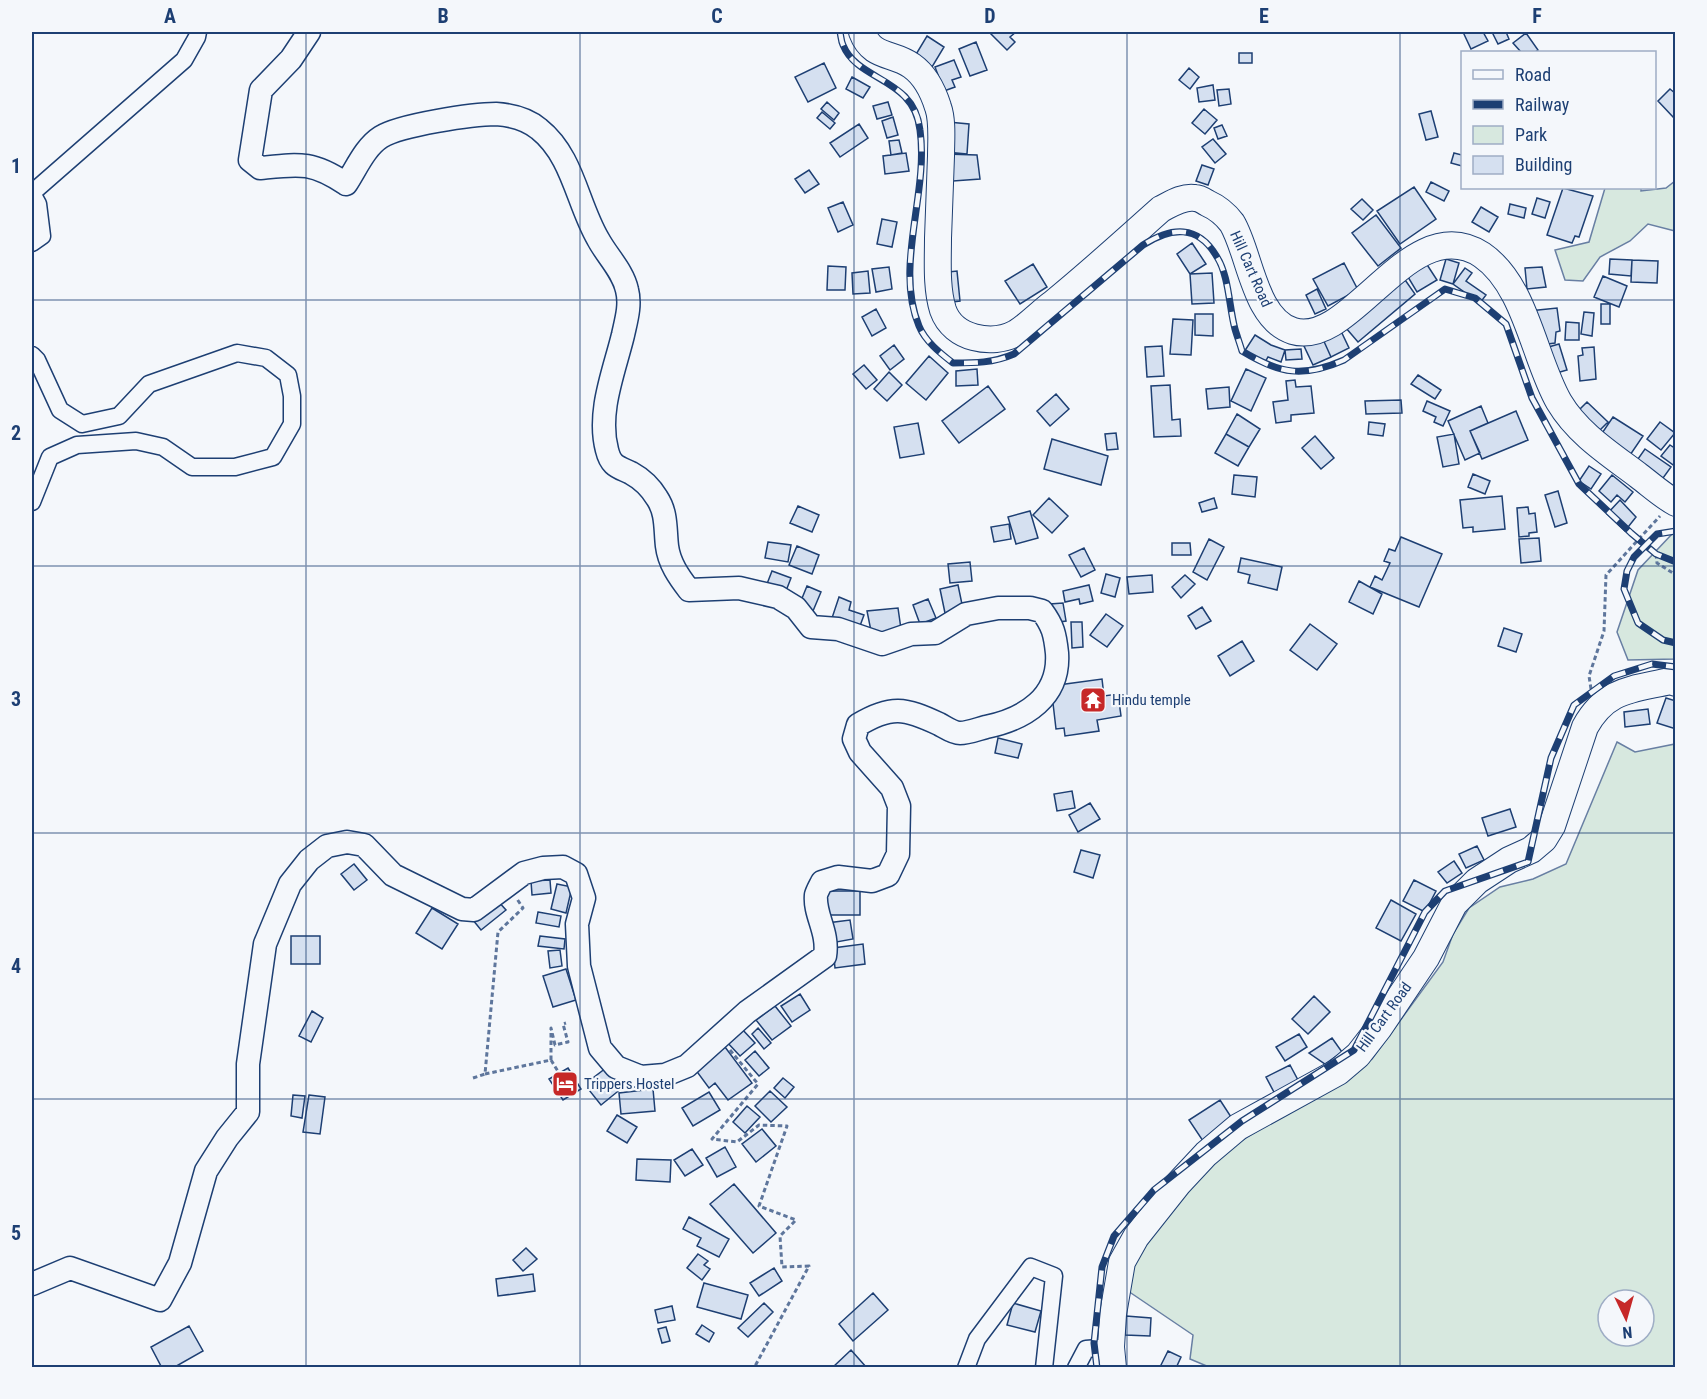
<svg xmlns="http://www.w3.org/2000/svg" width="1707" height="1399" font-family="'Roboto Condensed',sans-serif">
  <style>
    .green { fill: #d7e8df; stroke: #687fa3; stroke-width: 1.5; fill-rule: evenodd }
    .building { fill: #d5e0f0; stroke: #1d3f73; stroke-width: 1.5 }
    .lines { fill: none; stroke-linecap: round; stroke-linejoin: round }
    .minor-casing { stroke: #1d3f73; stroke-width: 19 }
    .major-casing { stroke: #1d3f73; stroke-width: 25 }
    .highway-casing { stroke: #1d3f73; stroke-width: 28 }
    .path { stroke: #5e769c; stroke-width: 3; stroke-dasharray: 4.5 3; stroke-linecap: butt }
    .minor { stroke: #f4f7fb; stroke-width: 16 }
    .major { stroke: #f4f7fb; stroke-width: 22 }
    .highway { stroke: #f4f7fb; stroke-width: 26 }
    .rail-casing { stroke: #1d3f73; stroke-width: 7 }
    .rail { stroke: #f4f7fb; stroke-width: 4.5; stroke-dasharray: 14; stroke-linecap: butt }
    .grid { fill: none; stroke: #1d3f73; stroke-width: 1.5; stroke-opacity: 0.55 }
    .labels { text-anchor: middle; stroke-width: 4.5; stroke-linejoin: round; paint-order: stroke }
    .street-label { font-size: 15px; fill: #1d3f73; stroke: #f4f7fb }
    .poi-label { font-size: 15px; fill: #1d3f73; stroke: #f4f7fb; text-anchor: start }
    .neatline { fill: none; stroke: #1d3f73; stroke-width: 2 }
    .grid-label { font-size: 20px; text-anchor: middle; font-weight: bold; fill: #1d3f73 }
  </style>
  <rect width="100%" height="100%" fill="#f4f7fb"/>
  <path class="green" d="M1675,181V231L1648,224L1630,241L1600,257L1583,281L1565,280L1555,250L1589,242L1605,188H1641V191L1666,188Z
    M1673,533H1676L1675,659L1628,660L1617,632L1638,570Z
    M1617,742L1635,752L1675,744V1367H1209L1190,1359L1193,1335L1128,1291L1133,1263L1142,1245L1220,1154L1372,1059L1443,962L1453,934L1469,908L1500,887L1533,879L1566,864ZM1608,1300H1644V1336H1608Z"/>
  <path class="building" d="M989,32H1016L1010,37L1015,42L1007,50Z
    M1463,32H1483L1488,41L1471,49Z
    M1492,32H1506L1509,39L1498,44Z
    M1526,33L1538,50L1535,52H1521L1513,43Z
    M927,36L944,47L932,67L915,56Z
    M976,42L987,70L970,76L959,49Z
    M1239,53H1252V63H1239Z
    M954,60L961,77L952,80L955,87L944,91L935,67Z
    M824,63L836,88L808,102L795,77Z
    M1189,68L1199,77L1190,89L1179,80Z
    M852,77L870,87L863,98L846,89Z
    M1213,85L1215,100L1199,102L1197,88Z
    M1229,89L1231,104L1219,106L1217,90Z
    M1670,89L1676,94L1674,118L1658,101Z
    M827,102L839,113L834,120L821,109Z
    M888,102L892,115L877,119L873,106Z
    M1204,109L1217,120L1205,134L1192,123Z
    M1431,111L1438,137L1426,140L1419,114Z
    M822,112L835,123L830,129L817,118Z
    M893,117L898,135L887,138L882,121Z
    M948,122L969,124L967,154L946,152Z
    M859,124L868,138L840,157L830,143Z
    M1222,125L1227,136L1218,139L1214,128Z
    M1213,139L1226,154L1215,163L1202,147Z
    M899,140L902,153L891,155L889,141Z
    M906,153L909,171L885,174L883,156Z
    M1454,153L1462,155V166L1451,163Z
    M945,154L977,155L980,179L953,181Z
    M1202,165L1214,169L1208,185L1196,181Z
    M809,170L819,184L805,193L795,179Z
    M1431,182L1449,191L1444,201L1426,192Z
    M1414,187L1436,219L1400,244L1377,211Z
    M1563,188L1593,196L1579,237L1575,236L1572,243L1547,235Z
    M1537,198L1550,202L1545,218L1532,214Z
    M1362,199L1373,210L1363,220L1351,209Z
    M843,202L853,225L838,232L828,208Z
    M1510,204L1526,208L1524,218L1508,214Z
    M1481,207L1498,217L1489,232L1472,222Z
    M1376,215L1401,248L1378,266L1352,233Z
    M882,219L897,222L892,247L877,244Z
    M1192,243L1206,264L1190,274L1177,254Z
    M1446,259L1459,263L1453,284L1440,280Z
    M1610,259L1632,260L1631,276L1609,274Z
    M1424,260L1437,280L1417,292L1405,272Z
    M1632,260L1658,261L1657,283L1631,282Z
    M1344,263L1358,290L1328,306L1313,279Z
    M1033,264L1047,287L1020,304L1005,281Z
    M828,266L846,267L845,290H827Z
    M889,267L892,289L876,292L872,269Z
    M1542,267L1546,287L1527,289L1525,268Z
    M1465,268L1472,273L1466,281L1486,295L1480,303L1453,284Z
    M868,271L870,293L853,294L852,273Z
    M957,271L960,301L944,303L940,273Z
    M1212,273L1214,303L1192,304L1190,274Z
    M1603,276L1627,286L1619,307L1594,297Z
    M1403,277L1415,294L1358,342L1346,328Z
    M1317,289L1326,309L1315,314L1306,295Z
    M1601,304H1610V324H1601Z
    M1557,308L1560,331L1556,332L1555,343L1533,346L1529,311Z
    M876,309L886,328L872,336L862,317Z
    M1584,312L1594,313L1592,336L1581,334Z
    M1195,314H1213V336L1195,335Z
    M1173,319L1193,320L1191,355L1170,354Z
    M1566,322L1579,323V340H1565Z
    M1340,329L1349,348L1331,357L1322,337Z
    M1255,335L1271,345L1285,350L1281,362L1268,357L1264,364L1244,352Z
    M1322,337L1331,357L1313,365L1304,346Z
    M1559,344L1567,370L1546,376L1538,350Z
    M894,345L904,359L890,370L880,356Z
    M1162,346L1164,376L1147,377L1145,347Z
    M1594,347L1596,379L1580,381L1578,356L1583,355L1582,348Z
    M1301,349L1302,359L1286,360L1285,350Z
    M929,356L948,373L926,400L906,383Z
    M864,365L877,380L866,389L853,374Z
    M977,369L978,385L956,386V371Z
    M1246,369L1266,378L1251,411L1231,401Z
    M889,372L902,385L887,401L874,389Z
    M1418,375L1441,390L1435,399L1411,384Z
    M1295,380L1296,387L1311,386L1314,413L1291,415V421L1276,423L1273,402L1288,400L1286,381Z
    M1170,385L1172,420L1180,419L1181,436L1154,437L1151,386Z
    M988,386L1005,409L959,443L942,421Z
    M1229,387L1230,407L1208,409L1206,389Z
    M1056,394L1069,409L1050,426L1037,411Z
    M1401,400L1402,413L1366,414L1365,401Z
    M1427,401L1450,411L1443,426L1434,422L1436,417L1423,411Z
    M1587,402L1608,422L1597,433L1576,413Z
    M1481,406L1488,423L1470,431L1480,453L1465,460L1448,421Z
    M1516,411L1528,440L1482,459L1470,431Z
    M1237,414L1260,429L1249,447L1226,434Z
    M1613,417L1643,436L1626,461L1596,442Z
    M1369,422L1385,424L1383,436L1368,434Z
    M1660,422L1675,433L1661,450L1647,439Z
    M918,423L924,454L900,458L894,427Z
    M1116,433L1118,449L1107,450L1105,434Z
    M1226,434L1249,447L1238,466L1215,453Z
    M1454,434L1459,464L1443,467L1437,437Z
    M1315,436L1334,458L1321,469L1302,448Z
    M1052,439L1108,456L1101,485L1044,469Z
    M1670,445L1676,449V467L1661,456Z
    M1645,449L1671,467L1658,485L1633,466Z
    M1589,466L1601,474L1591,489L1579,481Z
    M1473,474L1490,481L1485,494L1468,487Z
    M1234,475L1257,477L1255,497L1232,494Z
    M1612,475L1633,492L1625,502L1617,495L1611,502L1599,491Z
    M1558,491L1567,523L1555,527L1545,495Z
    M1502,496L1505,529L1473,532V527L1463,528L1460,500Z
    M1049,498L1068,516L1052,533L1033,515Z
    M1214,498L1217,508L1202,512L1199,503Z
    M1620,500L1636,517L1625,531L1607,514Z
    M798,506L819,515L812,532L790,523Z
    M1528,507L1529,514L1535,513L1537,532L1529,533V536L1519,537L1517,508Z
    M1030,511L1038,538L1016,544L1008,517Z
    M1009,524L1011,539L994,542L991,527Z
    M1401,537L1442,554L1419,607L1370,587L1375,576L1382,580L1390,563L1384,561L1389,549L1395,551Z
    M1539,538L1541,561L1521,563L1519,539Z
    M1209,539L1224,547L1207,580L1193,572Z
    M768,542L791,545L788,562L765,558Z
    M1172,543H1190L1191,555H1172Z
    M797,546L819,555L812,574L789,565Z
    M1084,548L1095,570L1081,577L1069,555Z
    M1241,558L1282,567L1277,590L1248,583L1250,575L1238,572Z
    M970,562L972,581L950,583L948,564Z
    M772,571L791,578L784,596L765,589Z
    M1106,574L1120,578L1115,597L1101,593Z
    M1152,575L1153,592L1129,594L1127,577Z
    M1185,575L1195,584L1181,598L1172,587Z
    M1359,581L1382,594L1373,614L1349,602Z
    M958,585L963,609L945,613L940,589Z
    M1089,585L1093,601L1080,604L1079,599L1065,602L1063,591Z
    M807,586L821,592L810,618L796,613Z
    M839,597L851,602L849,610L864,615L857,634L830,624Z
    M928,599L936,618L920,624L913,605Z
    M1063,603L1066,621L1053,623L1050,604Z
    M1202,607L1211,621L1196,629L1188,616Z
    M898,608L901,629L872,636L867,611Z
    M1106,614L1123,626L1107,647L1090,635Z
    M1071,622H1082L1083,647L1072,648Z
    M1310,624L1337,644L1317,670L1290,650Z
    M1504,628L1522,634L1516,652L1498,646Z
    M1242,641L1254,661L1230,676L1218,656Z
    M1102,679L1104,696L1118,694L1121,716L1097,720L1099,731L1065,736L1064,728L1056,729L1051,686Z
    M1666,698L1676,701V729L1657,723Z
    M1648,709L1650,724L1625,727L1624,712Z
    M998,738L1022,744L1018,758L995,753Z
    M1072,791L1075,808L1057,811L1054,794Z
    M1090,803L1100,819L1078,832L1069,815Z
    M1510,809L1516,827L1488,836L1482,818Z
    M1477,846L1484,860L1466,868L1459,854Z
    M1081,850L1100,855L1093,878L1074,872Z
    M1454,861L1462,873L1447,883L1438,872Z
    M354,864L367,880L354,890L341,874Z
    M550,880L551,893L532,895L531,881Z
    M1414,880L1436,891L1425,912L1403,901Z
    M557,884L572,887L566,913L551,909Z
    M827,891H860V915H827Z
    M497,900L506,910L481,930L473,920Z
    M1391,900L1416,914L1401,941L1376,928Z
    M432,908L458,924L442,949L416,933Z
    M538,912L561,916L559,927L536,923Z
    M850,920L853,939L831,943L827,923Z
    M291,936H320V964H291Z
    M540,936L565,939L564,949L538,946Z
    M863,944L865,964L835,968L833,948Z
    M560,950L562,966L550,968L548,951Z
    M566,969L576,1000L553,1007L543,976Z
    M800,994L810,1010L792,1022L781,1006Z
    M1314,996L1330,1012L1308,1034L1292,1019Z
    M775,1006L791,1026L772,1040L756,1020Z
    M312,1011L323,1018L311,1042L299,1036Z
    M741,1028L755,1043L740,1056L726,1041Z
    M758,1028L771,1043L764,1049L752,1034Z
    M1299,1034L1307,1047L1285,1061L1276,1047Z
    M1332,1038L1342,1052L1325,1064L1309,1053Z
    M725,1047L752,1083L728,1100L715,1083L709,1088L695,1069Z
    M755,1051L769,1068L759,1076L745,1060Z
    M1290,1065L1299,1082L1275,1094L1266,1077Z
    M568,1068L581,1089L563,1100L549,1079Z
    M606,1068L622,1088L601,1105L589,1090L593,1087L589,1081Z
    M783,1078L794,1087L785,1098L774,1088Z
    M653,1089L655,1111L621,1114L619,1093Z
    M770,1091L787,1107L771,1122L755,1106Z
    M709,1092L720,1110L693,1126L682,1108Z
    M293,1095L305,1096L302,1118L291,1116Z
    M309,1095L325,1097L320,1134L303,1132Z
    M1220,1100L1233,1120L1203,1141L1189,1120Z
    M747,1106L760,1117L745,1133L733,1122Z
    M617,1115L637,1127L627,1143L607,1131Z
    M762,1129L776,1146L756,1162L742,1144Z
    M725,1147L736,1167L717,1177L706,1158Z
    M692,1149L703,1165L685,1176L674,1160Z
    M637,1159L671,1160L670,1182L636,1180Z
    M734,1184L776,1233L753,1253L710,1204Z
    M689,1217L729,1239L719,1257L697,1246L701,1238L683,1229Z
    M526,1248L537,1259L523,1271L513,1260Z
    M698,1254L708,1261L704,1265L710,1269L702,1280L687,1268Z
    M774,1268L782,1281L759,1296L750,1283Z
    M533,1274L535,1291L498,1296L496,1279Z
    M704,1283L748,1295L741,1319L697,1307Z
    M873,1293L888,1310L853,1341L839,1324Z
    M764,1303L773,1312L748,1337L738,1328Z
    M1013,1303L1041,1311L1035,1332L1007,1325Z
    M672,1306L675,1320L658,1323L655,1310Z
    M1126,1316L1151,1318L1150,1336L1125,1335Z
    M702,1325L714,1333L709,1342L696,1334Z
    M189,1326L203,1351L173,1368H162L151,1347Z
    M666,1327L670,1341L662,1343L658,1329Z
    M851,1350L867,1368H832Z
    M1168,1351L1181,1357L1176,1368L1160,1367Z"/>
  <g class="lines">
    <defs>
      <path id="minor" d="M32,243L42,236L38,204L32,193L184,60L197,37L198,32
        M32,355L37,360L60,410L82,424L119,416L149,384L237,353L266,358L288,375L292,396V424L273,457L235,467H192L163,447L136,441L77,445L50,457L32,502
        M966,1368L977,1339L1031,1267L1054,1276L1044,1368
        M1076,1368L1086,1349L1111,1347"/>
      <path id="major" d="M32,1284L70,1268L160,1300L180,1263L206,1171L227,1138L248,1112V1064L265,944L290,884L309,860L327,846L347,842L364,845L393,875L462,909L474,910L524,873L543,868L563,867L576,874L584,898L577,924L579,966L600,1048L616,1067L641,1077L665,1075L687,1066L747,1012L825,956C829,932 814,915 816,895C817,891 820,886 822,882L838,877L872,881L888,875L898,854L899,806L892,788L860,752L854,739L858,725C891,705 905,708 939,724C945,727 953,733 960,733C968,733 978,729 986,727C1025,719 1060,697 1057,653C1055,634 1053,626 1042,611L1030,608H998L966,614L935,633L911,634L882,644L838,629L811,627L796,608L778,597L739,588L689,590C679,577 669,563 667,546C665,529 667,513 657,498C651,488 642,479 631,473C619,467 611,467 607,450C597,412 614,372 623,335C626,321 631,305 627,290C623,271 607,256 598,239C577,203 573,156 539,129C527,119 511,115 496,114C473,114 400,125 381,137C365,147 356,169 346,184C312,161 299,164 260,168L250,160L261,90L291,59L309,32"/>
      <path id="highway" d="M862,32C872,59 893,52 912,66C926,76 933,91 938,107C943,121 941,141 941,156C940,183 939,211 938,238C938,260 936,288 943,310C953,339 992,346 1016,333C1029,325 1040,313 1052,304C1089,274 1125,241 1161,209C1171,204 1183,196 1195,198C1199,198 1204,201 1207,203C1216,207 1226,215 1232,223C1250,253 1254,319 1293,331C1352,349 1410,208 1482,255C1526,285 1534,359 1559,402C1578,434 1610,454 1639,476C1651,485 1663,496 1676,503
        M1113,1368L1111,1347L1113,1314L1122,1262L1136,1237L1178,1184L1206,1154L1238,1127L1338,1072L1358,1055L1379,1028L1426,958L1454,904L1477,881L1509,860L1531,850L1544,839L1552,826L1585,727C1606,689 1631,690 1670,681L1676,683"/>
    </defs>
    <use href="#minor" class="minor-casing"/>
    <use href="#major" class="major-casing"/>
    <use href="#highway" class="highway-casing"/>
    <path class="path" d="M1656,554L1657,563L1676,575
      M1591,689L1589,676L1604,631L1606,575L1660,516
      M730,1050L758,1084L712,1139L737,1142L759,1125L787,1126L759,1206L796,1220L780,1236L782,1267L809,1266L754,1368
      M551,1060V1028L555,1045L568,1042L563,1024L566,1023
      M485,1074L551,1060L559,1073
      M473,1078L485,1074L498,932L523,908L517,899"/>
    <use href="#minor" class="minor"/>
    <use href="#major" class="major"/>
    <use href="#highway" class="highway"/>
    <defs>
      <path id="rail" d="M840,32C841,36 841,41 843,45C858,82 914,77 920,130C929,193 894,266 919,326C925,341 940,353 953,363C975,363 993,363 1014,354L1143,245C1171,227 1198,224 1217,257C1229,276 1229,307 1235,329C1237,336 1240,344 1242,351C1280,374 1303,378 1344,360L1445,289L1475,298L1506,324L1532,398L1579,484L1631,533L1656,554L1676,562
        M1676,531L1657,534L1634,557L1627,571L1624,589L1638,623L1663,640L1676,643
        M1097,1368L1094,1343L1102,1267L1114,1236L1154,1190L1242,1121L1354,1050L1425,912L1445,891L1528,862L1551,758L1574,705L1614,676L1652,664L1676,667"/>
    </defs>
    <use href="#rail" class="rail-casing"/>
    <use href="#rail" class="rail"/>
  </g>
  <path class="grid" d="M306,32V1368M580,32V1368M854,32V1368M1127,32V1368M1400,32V1368M32,300H1676M32,566H1676M32,833H1676M32,1099H1676"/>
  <defs>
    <symbol id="temple-square" viewBox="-11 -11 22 22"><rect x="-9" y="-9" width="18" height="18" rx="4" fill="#c62828" stroke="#f4f7fb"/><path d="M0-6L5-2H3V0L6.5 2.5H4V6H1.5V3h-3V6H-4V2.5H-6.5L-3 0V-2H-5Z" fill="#fff"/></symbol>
    <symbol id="hotel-square" viewBox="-11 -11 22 22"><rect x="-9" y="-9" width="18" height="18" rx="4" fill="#c62828" stroke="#f4f7fb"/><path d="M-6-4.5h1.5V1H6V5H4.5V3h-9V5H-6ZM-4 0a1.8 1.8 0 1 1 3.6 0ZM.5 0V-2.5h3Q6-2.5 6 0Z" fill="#fff"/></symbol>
  </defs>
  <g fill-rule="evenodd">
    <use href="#temple-square" x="1078" y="685" width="30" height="30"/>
    <use href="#hotel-square" x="550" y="1069" width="30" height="30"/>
  </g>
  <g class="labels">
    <g class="street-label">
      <text transform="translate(1251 269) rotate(66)" y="5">Hill Cart Road</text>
      <text transform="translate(1384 1017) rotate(-54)" y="5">Hill Cart Road</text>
    </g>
    <g class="poi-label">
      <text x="1112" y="705">Hindu temple</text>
      <text x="584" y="1089">Trippers Hostel</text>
    </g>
  </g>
  <rect width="1707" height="1399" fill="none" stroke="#f4f7fb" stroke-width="66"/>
  <rect x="1461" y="51" width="195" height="138" fill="#f4f7fb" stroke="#9eadc5" stroke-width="1.5"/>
  <rect x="1473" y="70" width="30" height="9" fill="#f4f7fb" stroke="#9eadc5" stroke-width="1.5"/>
  <text x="1515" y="81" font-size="18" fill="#1d3f73">Road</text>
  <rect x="1473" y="100" width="30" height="9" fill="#1d3f73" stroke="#9eadc5" stroke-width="1.5"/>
  <text x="1515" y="111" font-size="18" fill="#1d3f73">Railway</text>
  <rect x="1473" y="126" width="30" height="18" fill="#d7e8df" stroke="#9eadc5" stroke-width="1.5"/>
  <text x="1515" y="141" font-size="18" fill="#1d3f73">Park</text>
  <rect x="1473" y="156" width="30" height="18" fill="#d5e0f0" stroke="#9eadc5" stroke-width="1.5"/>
  <text x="1515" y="171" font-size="18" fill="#1d3f73">Building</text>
  <g transform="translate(1626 1318) rotate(175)"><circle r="28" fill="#f4f7fb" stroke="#9eadc5" stroke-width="1.5"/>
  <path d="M0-4.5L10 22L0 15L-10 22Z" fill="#c62828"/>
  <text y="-9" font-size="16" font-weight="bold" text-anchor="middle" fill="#1d3f73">N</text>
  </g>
  <rect x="33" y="33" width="1641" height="1333" class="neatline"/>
  <g class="grid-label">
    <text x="170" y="23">A</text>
    <text x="443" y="23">B</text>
    <text x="717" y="23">C</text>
    <text x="990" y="23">D</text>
    <text x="1264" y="23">E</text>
    <text x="1537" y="23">F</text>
    <text x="16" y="173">1</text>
    <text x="16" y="440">2</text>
    <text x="16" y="706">3</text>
    <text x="16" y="973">4</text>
    <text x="16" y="1240">5</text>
  </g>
</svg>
